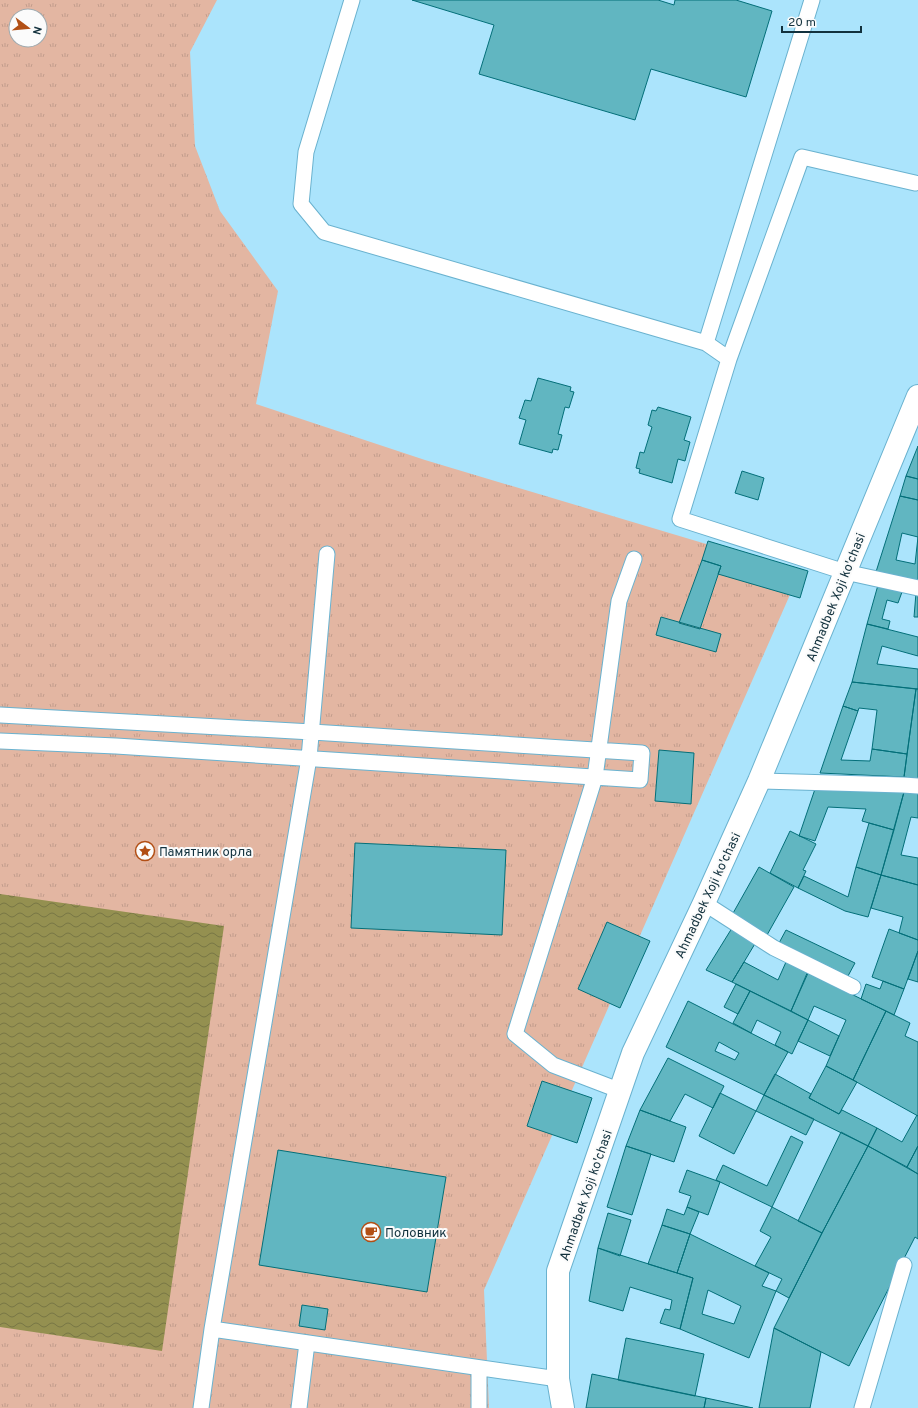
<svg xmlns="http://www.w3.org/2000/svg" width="918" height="1408" font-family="Overpass,sans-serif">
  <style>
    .grass { fill: url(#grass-tufts); fill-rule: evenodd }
    .water { fill: url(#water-waves) }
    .building { fill: #61b6c1; stroke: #036f79; fill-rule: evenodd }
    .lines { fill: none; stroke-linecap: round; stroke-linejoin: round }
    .service-casing { stroke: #6ab2cf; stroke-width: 17 }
    .tertiary-casing { stroke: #6ab2cf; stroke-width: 24 }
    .service { stroke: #fff; stroke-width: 15 }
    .tertiary { stroke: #fff; stroke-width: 22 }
    .labels { text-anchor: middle; stroke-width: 4; stroke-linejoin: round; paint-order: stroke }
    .street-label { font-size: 13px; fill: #12313d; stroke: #fbfbfb }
    .poi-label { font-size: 13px; fill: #12313d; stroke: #fbfbfb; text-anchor: start }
  </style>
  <defs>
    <pattern id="grass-tufts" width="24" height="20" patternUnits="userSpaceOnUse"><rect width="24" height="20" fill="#e3b6a2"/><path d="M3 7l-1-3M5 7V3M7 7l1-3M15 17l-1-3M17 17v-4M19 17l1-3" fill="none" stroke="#c29d8c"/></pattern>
    <pattern id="water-waves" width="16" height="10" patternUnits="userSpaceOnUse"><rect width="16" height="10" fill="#949050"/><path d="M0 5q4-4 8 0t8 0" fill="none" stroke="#777644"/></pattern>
  </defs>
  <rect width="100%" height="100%" fill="#abe4fc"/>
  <path class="grass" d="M0,0H217L190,52L195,146L220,211L278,291L256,404L425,460L800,572L484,1290L489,1408H0ZM16,16H40V40H16Z"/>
  <path class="water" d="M0,894L224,926L162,1351L0,1327Z"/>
  <path class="building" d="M412,0H658L674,5L675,0H736L772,11L746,97L651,69L635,120L479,74L494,25Z
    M538,378L571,387L570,391L574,392L569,408L565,407L558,434L562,435L558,450L553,449L552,453L519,444L526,420L519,418L525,400L531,401Z
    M658,407L691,417L684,440L690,442L685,461L678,459L672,483L639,473L640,469L636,468L640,452L644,453L652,427L648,425L652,410L656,411Z
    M918,446V479L906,476Z
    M742,471L764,478L758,500L735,493Z
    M906,476L918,479V500L900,496Z
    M900,496L918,500V583L875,575ZM902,533L918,537L915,564L896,560Z
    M708,541L808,571L800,598L718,574L721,566L702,560Z
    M702,560L721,566L700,629L679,623Z
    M878,585L902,592L898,603L887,600L882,619L890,621L888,629L867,624Z
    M916,593H918V617H914Z
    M661,617L721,634L716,652L656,635Z
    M867,624L918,637V656L882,646L877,664L918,669V689L852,682Z
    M852,682L916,689L907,754L872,749L877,710L859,708L858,711L843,706Z
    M916,689H918V779L904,777Z
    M843,706L858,711L841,760L870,761L872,749L907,754L904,777L820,773Z
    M659,750L694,753L691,804L655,801Z
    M815,789L904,792L894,830L862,821L866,809L828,807L815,841L799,836Z
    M904,792L918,793V818L911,817L901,855L918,858V885L881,875Z
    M869,823L894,830L881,875L856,867Z
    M790,831L816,844L803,870L806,871L798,888L770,873Z
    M355,843L506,850L502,935L351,928Z
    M759,867L794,887L767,935L732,915Z
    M856,867L881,875L868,917L845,911L798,888L804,876L848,897Z
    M881,875L918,885V940L899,933L903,917L871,908Z
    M607,922L650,941L620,1008L578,989Z
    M732,928L756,942L732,982L706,970Z
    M889,929L918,940V951L904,989L872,977Z
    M786,930L855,963L848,976L779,943Z
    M918,951V982L908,979Z
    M744,962L778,980L786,962L808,971L791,1011L732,982Z
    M808,973L886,1011L853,1080L826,1066L846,1020L814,1006L808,1020L791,1011Z
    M883,981L904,989L894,1015L861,999L866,984L880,989Z
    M736,984L750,991L738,1014L724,1007Z
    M750,991L808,1020L792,1054L775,1045L781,1032L757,1020L751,1033L733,1023Z
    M688,1001L788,1052L764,1095L666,1047ZM719,1042L739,1053L735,1060L715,1051Z
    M886,1011L910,1023L905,1036L918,1042V1116L853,1080Z
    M808,1020L839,1036L830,1056L798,1041Z
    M668,1058L724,1086L713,1108L685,1094L670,1121L640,1110Z
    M826,1066L857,1082L839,1114L809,1098Z
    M775,1074L811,1094L809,1098L839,1114L842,1110L877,1128L868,1146L764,1095Z
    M542,1081L592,1098L577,1143L527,1126Z
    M720,1093L756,1111L734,1154L699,1136Z
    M764,1095L814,1119L806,1135L756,1111Z
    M640,1110L686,1127L674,1162L626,1146Z
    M917,1115L918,1116V1146L907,1167L868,1146L877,1128L902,1142Z
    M841,1132L868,1146L822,1233L798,1221Z
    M791,1136L803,1142L772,1207L716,1180L723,1165L767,1186Z
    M626,1146L651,1154L632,1215L607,1207Z
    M868,1146L918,1174V1239L915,1237L849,1366L774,1328L822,1233Z
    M918,1146V1174L907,1167Z
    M278,1150L446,1177L427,1292L259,1265Z
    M687,1170L720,1182L708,1215L687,1207L691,1196L679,1192Z
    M687,1207L699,1212L690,1234L662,1225L667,1209L684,1215Z
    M772,1207L822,1233L789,1298L776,1291L782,1279L755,1266L771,1237L760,1231Z
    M608,1213L631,1220L620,1256L598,1248Z
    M662,1225L690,1234L677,1273L648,1264Z
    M690,1234L769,1273L762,1286L776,1291L749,1358L680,1329L693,1278L677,1273ZM708,1290L741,1306L734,1324L702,1314Z
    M598,1248L693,1278L680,1329L660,1323L665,1309L670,1310L672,1300L630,1287L623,1311L589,1301Z
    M302,1305L328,1309L325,1330L299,1326Z
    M774,1328L821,1352L810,1408H759Z
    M626,1338L704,1354L695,1396L618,1380Z
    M592,1374L706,1398L704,1408H586Z
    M706,1398L753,1408H704Z"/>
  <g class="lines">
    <defs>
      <path id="service" d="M352,0L306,152L301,204L324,232L706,343L812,0
        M706,343L729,359L680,519L845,572L918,588
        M729,359L802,157L915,183
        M0,715L312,732L642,753L640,780L116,746L0,741
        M759,781L903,785L918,786
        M704,903L774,948L853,987
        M621,1091L553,1065L515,1034L595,777L619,601L634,559
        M212,1329L558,1379
        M201,1408L212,1329L309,758L327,554
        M299,1408L307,1343
        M479,1408V1368
        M862,1408L904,1265"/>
      <path id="tertiary" d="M563,1408L558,1379V1271L633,1053L704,903L759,781L918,396"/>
    </defs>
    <use href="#service" class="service-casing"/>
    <use href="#tertiary" class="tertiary-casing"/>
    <use href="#service" class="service"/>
    <use href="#tertiary" class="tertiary"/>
  </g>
  <defs>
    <symbol id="sight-ring" viewBox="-11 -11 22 22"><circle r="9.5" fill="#fbfbfb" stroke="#b24f15" stroke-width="1.5"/><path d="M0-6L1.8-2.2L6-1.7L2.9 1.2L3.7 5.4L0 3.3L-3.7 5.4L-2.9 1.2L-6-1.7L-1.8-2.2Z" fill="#b24f15"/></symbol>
    <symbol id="cafe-ring" viewBox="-11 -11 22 22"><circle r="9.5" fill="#fbfbfb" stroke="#b24f15" stroke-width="1.5"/><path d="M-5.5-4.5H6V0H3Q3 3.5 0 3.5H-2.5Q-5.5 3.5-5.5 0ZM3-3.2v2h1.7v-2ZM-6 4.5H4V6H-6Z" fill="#b24f15"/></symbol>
  </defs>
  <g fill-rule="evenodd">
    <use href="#sight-ring" x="134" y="840" width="22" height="22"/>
    <use href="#cafe-ring" x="360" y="1221" width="22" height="22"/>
  </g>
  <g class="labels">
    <g class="street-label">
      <text transform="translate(835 597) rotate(-68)" y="5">Ahmadbek Xoji ko'chasi</text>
      <text transform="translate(707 895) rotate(-65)" y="5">Ahmadbek Xoji ko'chasi</text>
      <text transform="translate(585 1195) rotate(-71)" y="5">Ahmadbek Xoji ko'chasi</text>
    </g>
    <g class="poi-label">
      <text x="159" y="856">Памятник орла</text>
      <text x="385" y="1237">Половник</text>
    </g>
  </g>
  <g transform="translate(28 28) rotate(106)"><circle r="19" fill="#fbfbfb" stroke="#9eaaaf"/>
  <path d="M0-3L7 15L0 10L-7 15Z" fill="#b24f15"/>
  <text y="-6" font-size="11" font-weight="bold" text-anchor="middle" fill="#12313d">N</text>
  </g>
  <path d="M782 26v6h79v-6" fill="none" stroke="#12313d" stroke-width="2"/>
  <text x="788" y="26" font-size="12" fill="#12313d" stroke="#fbfbfb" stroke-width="3" paint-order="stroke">20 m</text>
</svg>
